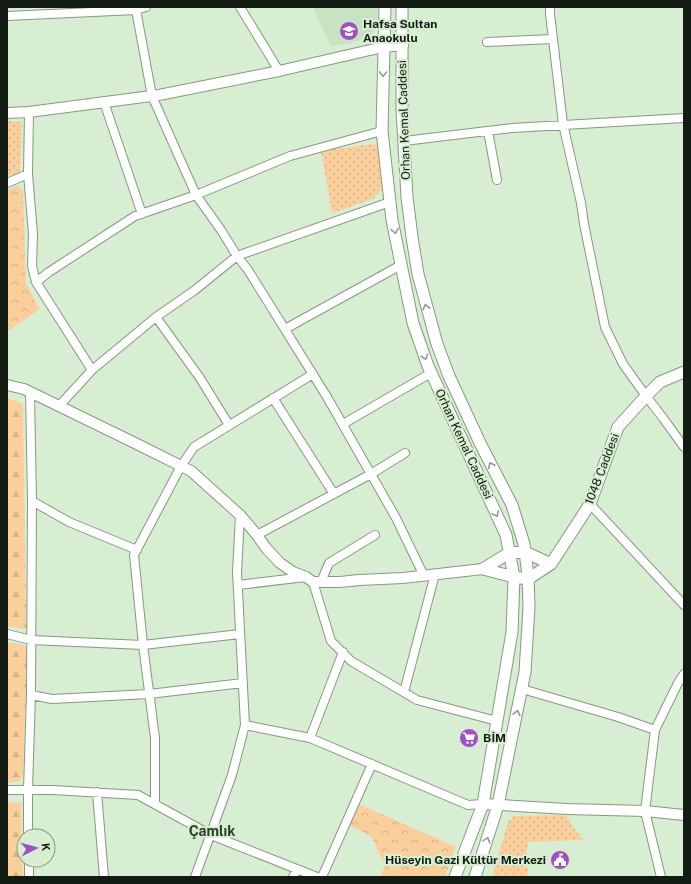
<svg xmlns="http://www.w3.org/2000/svg" width="691" height="884" font-family="'Public Sans',sans-serif">
  <style>
    .built { fill: #c7e3c1 }
    .grass { fill: url(#grass-dots) }
    .forest { fill: url(#forest-firs) }
    .park { fill: url(#park-crowns) }
    .lines { fill: none; stroke-linecap: round; stroke-linejoin: round }
    .minor-casing { stroke: #859a80; stroke-width: 10 }
    .tertiary-casing { stroke: #859a80; stroke-width: 12 }
    .secondary-casing { stroke: #859a80; stroke-width: 13 }
    .minor { stroke: #fff; stroke-width: 8 }
    .tertiary { stroke: #fff; stroke-width: 10 }
    .secondary { stroke: #fff; stroke-width: 11 }
    .oneway { stroke: #959994 }
    .labels { text-anchor: middle; stroke-width: 4; stroke-linejoin: round; paint-order: stroke }
    .poi-label { font-size: 12px; font-weight: bold; fill: #131c12; stroke: #d7eed2; text-anchor: start }
    .street-label { font-size: 12px; fill: #131c12; stroke: #d7eed2 }
    .quarter-label { font-size: 14px; font-weight: bold; fill: #2c3f28; stroke: #d7eed2 }
  </style>
  <defs>
    <pattern id="grass-dots" width="8" height="8" patternUnits="userSpaceOnUse"><rect width="8" height="8" fill="#facf9c"/><path d="M2 2h.1M6 6h.1" fill="none" stroke="#d5b185" stroke-width="1.8" stroke-linecap="round"/></pattern>
    <pattern id="forest-firs" width="22" height="20" patternUnits="userSpaceOnUse"><rect width="22" height="20" fill="#facf9c"/><path d="M5 1l3.5 6h-7zM16 11l3.5 6h-7z" fill="#d5b185"/></pattern>
    <pattern id="park-crowns" width="20" height="18" patternUnits="userSpaceOnUse"><rect width="20" height="18" fill="#facf9c"/><path d="M2 6a3 3 0 1 1 6 0M12 15a3 3 0 1 1 6 0" fill="none" stroke="#d5b185"/></pattern>
  </defs>
  <rect width="100%" height="100%" fill="#d7eed2"/>
  <path class="built" d="M313,7H378L377,25L370,38L351,43L331,46Z"/>
  <path class="grass" d="M7,121L22,122L20,173L7,176Z
    M373,144L379,147L382,189L373,199L332,213L321,151Z
    M565,815L583,840L528,842L525,864L528,869V877H492L508,822L514,816Z"/>
  <path class="forest" d="M7,398L23,404L26,629L7,626Z
    M7,642L24,645L27,652L23,775L20,781L7,783Z
    M7,802L21,803L23,877H7Z"/>
  <path class="park" d="M17,186L23,190L26,284L40,309L7,332V190Z
    M359,804L456,847L445,877H380L385,866L371,836L349,825Z"/>
  <g class="lines">
    <defs>
      <path id="minor" d="M240,7L279,71
        M550,7V14L563,124L581,203L584,224L605,327L623,364L646,396L663,418L684,447
        M136,10L152,96L196,195L221,230L237,256L248,270L327,397L396,518L424,576
        M7,16L136,10L146,7
        M487,42L553,39
        M104,102L142,214
        M29,112L28,174L33,234L32,266L36,282L92,370
        M488,131L497,180
        M404,141L512,128L684,118
        M7,183L28,174
        M36,282L49,272L135,216L196,195L290,156L382,131
        M156,317L200,378L229,425
        M285,329L401,265
        M273,398L334,494
        M59,406L92,370L156,317L195,290L237,256L390,202
        M343,424L431,373
        M32,501L69,522L137,550
        M590,504L684,605
        M257,535L371,474L405,453
        M313,582L331,641L351,661L417,700L497,721
        M321,582L329,563L375,535
        M238,585L305,577
        M7,634L31,640L143,645L240,634
        M522,689L618,717L655,730
        M404,692L435,574
        M31,695L52,699L149,694L243,683
        M245,725L310,738L468,805L483,804
        M310,738L343,652
        M7,790H53L138,795L211,835L317,877
        M97,792L104,877
        M155,804V738L143,645L134,555L181,466L194,447L313,374
        M28,836V790L31,695L32,501L30,392
        M29,860V877
        M195,877L232,775L245,725L241,649L237,572L240,515
        M293,877L297,869
        M322,877L372,764
        M661,877L645,811L655,730L678,683L684,674"/>
      <path id="tertiary" d="M7,113L29,112L159,95L279,71L383,47L403,45
        M7,385L24,389L141,446L191,471L240,515L257,535L266,548L280,563L293,572L306,577L313,582H340L359,580L403,578L483,569
        M483,804L567,809L645,811L684,815"/>
      <path id="secondary" d="M385,7L382,131L392,220L413,323L428,366L506,535L514,577L512,632L483,804L455,877
        M402,7V110L407,197L412,237L418,274L437,344L449,376L481,445L512,505L524,544L528,575L529,607L525,672L498,805L475,877
        M483,569L514,577L528,579L551,564L590,504L618,427L646,396L660,382L684,372
        M483,569L509,553L525,552L551,564"/>
    </defs>
    <use href="#minor" class="minor-casing"/>
    <use href="#tertiary" class="tertiary-casing"/>
    <use href="#secondary" class="secondary-casing"/>
    <use href="#minor" class="minor"/>
    <use href="#tertiary" class="tertiary"/>
    <use href="#secondary" class="secondary"/>
  </g>
  <defs><path id="oneway-chevron" d="M-2-3.5L2.5 0L-2 3.5" fill="none" stroke-width="1.6" stroke-linecap="round" stroke-linejoin="round"/></defs>
  <g class="oneway">
    <use href="#oneway-chevron" transform="translate(383 74) rotate(91)"/>
    <use href="#oneway-chevron" transform="translate(395 231) rotate(79)"/>
    <use href="#oneway-chevron" transform="translate(426 307) rotate(-104)"/>
    <use href="#oneway-chevron" transform="translate(425 357) rotate(71)"/>
    <use href="#oneway-chevron" transform="translate(491 465) rotate(-117)"/>
    <use href="#oneway-chevron" transform="translate(496 514) rotate(65)"/>
    <use href="#oneway-chevron" transform="translate(517 713) rotate(-78)"/>
    <use href="#oneway-chevron" transform="translate(487 840) rotate(-72)"/>
  </g>
  <defs>
    <symbol id="school-disc" viewBox="-11 -11 22 22"><circle r="9.5" fill="#9f51c2" stroke="#d7eed2"/><path d="M0-5L7-2L0 1L-7-2ZM-4 1L0 2.5L4 1V4Q0 6-4 4Z" fill="#fff"/></symbol>
    <symbol id="supermarket-disc" viewBox="-11 -11 22 22"><circle r="9.5" fill="#9f51c2" stroke="#d7eed2"/><path d="M-6-5.5h2.5l.6 2H6L4.5 2H-2.5L-4.4-4H-6ZM-1.5 3.2a1.3 1.3 0 1 0 .1 0ZM3 3.2a1.3 1.3 0 1 0 .1 0Z" fill="#fff"/></symbol>
    <symbol id="civic-disc" viewBox="-11 -11 22 22"><circle r="9.5" fill="#9f51c2" stroke="#d7eed2"/><path d="M-.6-6.5H3V-4.5H.6V-3L4-1V1h2V6H-6V1h2V-1L-.6-3ZM-1.2 2.5V6h2.4V2.5Z" fill="#fff"/></symbol>
  </defs>
  <g fill-rule="evenodd">
    <use href="#school-disc" x="338" y="20" width="22" height="22"/>
    <use href="#supermarket-disc" x="458" y="727" width="22" height="22"/>
    <use href="#civic-disc" x="549" y="849" width="22" height="22"/>
  </g>
  <g class="labels">
    <g class="poi-label">
      <text x="363" y="28">Hafsa Sultan<tspan x="363" dy="14">Anaokulu</tspan></text>
      <text x="483" y="742">BİM</text>
      <text x="546" y="864" text-anchor="end">Hüseyin Gazi Kültür Merkezi</text>
    </g>
    <g class="street-label">
      <text transform="translate(404 120) rotate(-92)" y="4">Orhan Kemal Caddesi</text>
      <text transform="translate(464 444) rotate(65)" y="4">Orhan Kemal Caddesi</text>
      <text transform="translate(602 469) rotate(-69)" y="4">1048 Caddesi</text>
    </g>
    <g class="quarter-label">
      <text x="212" y="836">Çamlık</text>
    </g>
  </g>
  <rect width="691" height="884" fill="none" stroke="#131c12" stroke-width="16"/>
  <g transform="translate(36 848) rotate(84)"><circle r="19" fill="#d7eed2" stroke="#899a85"/>
  <path d="M0-3L7 15L0 10L-7 15Z" fill="#9f51c2"/>
  <text y="-6" font-size="11" font-weight="bold" text-anchor="middle" fill="#131c12">K</text>
  </g>
</svg>
